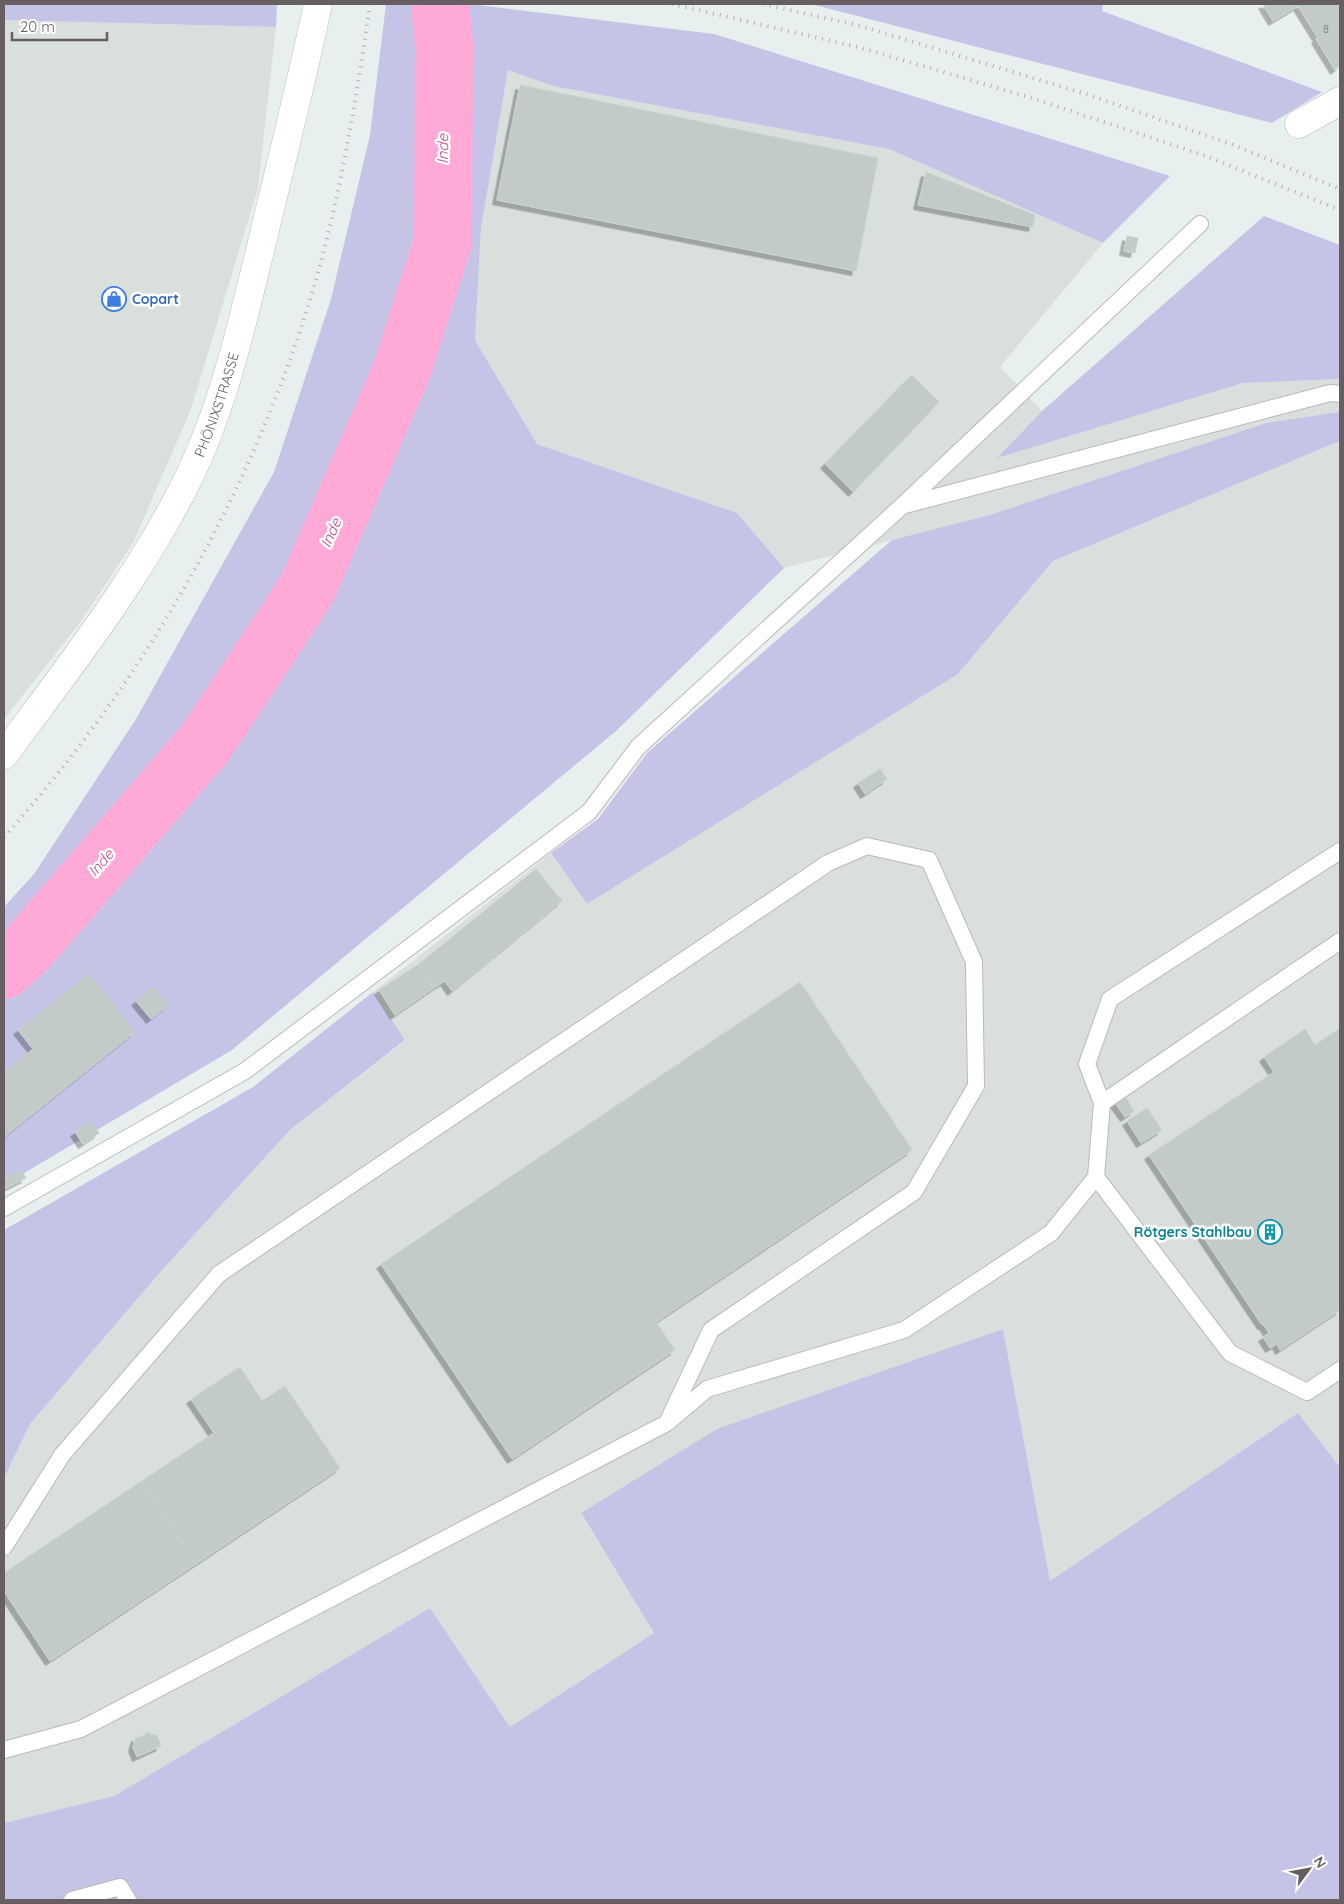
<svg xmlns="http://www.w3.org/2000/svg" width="1344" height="1904" font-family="Quicksand,sans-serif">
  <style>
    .industrial { fill: #d9dfdd }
    .green { fill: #c5c4e7 }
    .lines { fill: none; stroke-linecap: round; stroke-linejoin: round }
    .river { stroke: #fea9d6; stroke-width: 58 }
    .building { fill: #c3cbc9; stroke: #c5d5d0; filter: url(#shadow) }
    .lane-casing { stroke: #bdb7b9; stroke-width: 18 }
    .street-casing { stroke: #bdb7b9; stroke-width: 29 }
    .secondary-casing { stroke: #c0b8bb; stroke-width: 29 }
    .lane { stroke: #fff; stroke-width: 16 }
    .street { stroke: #fff; stroke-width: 28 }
    .secondary { stroke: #fff; stroke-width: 28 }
    .rail { stroke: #b1afb0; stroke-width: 4; stroke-dasharray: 1 6; stroke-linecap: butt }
    .labels { text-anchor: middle; stroke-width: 5; stroke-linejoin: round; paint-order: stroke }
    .number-label { font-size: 11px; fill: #7e797c }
    .shop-label { font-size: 14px; font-weight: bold; fill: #366cbe; stroke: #fff; text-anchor: start }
    .street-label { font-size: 14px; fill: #675e62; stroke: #fff }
    .culture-label { font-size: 14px; font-weight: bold; fill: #0d838f; stroke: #fff; text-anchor: end }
    .water-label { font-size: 15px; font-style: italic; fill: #c34a81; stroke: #fff }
  </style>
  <defs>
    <filter id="shadow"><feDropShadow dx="-4.5" dy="4.5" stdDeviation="0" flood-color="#0004"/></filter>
  </defs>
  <rect width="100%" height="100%" fill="#e7f0ee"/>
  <path class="industrial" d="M4,20L276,27L258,188L191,409L133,543L79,624L4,719Z
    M508,70L553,86L889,149L1103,243L1000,367L1042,411L998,457L1243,383L1340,379V437L1339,412L993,514L784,568L737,513L537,444L475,340L481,228Z
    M1340,441V1467L1298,1413L1050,1581L1003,1329L581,1514L654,1633L510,1727L430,1608L114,1796L4,1823V1478L30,1424L163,1269L290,1130L405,1041L373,992L551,853L587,904L958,674L1053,561Z"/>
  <path class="green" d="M4,4H277L276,27L4,20Z
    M386,4H469L714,34L1170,176L1103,243L889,149L553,86L508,70L481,228L475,340L537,444L737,513L784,568L616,731L232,1050L4,1185V907L34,874L136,719L274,472L331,299L370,135Z
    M811,4H1103L1102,11L1322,92L1272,123Z
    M1264,216L1340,245V379L1243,383L997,458L1042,411Z
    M1339,412L1340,441L1053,561L958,674L587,904L551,853L598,819L647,753L892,540L993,514L1266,423Z
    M373,992L405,1040L290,1130L163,1269L30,1424L4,1478V1230L253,1087Z
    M1003,1329L1050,1581L1298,1413L1340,1467V1900H4V1823L114,1796L430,1608L510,1727L654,1633L581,1513L717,1429Z"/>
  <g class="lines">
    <path class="river" d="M4,970L26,950L206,742L307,589L402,370L443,241L444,44L440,4"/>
  </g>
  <path class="building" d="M1263,4H1337L1340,9V66L1335,70L1316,39L1318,38L1298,6L1273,21Z
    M520,85L878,158L856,271L497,200Z
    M926,172L1035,215L1033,227L918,205Z
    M1127,236L1138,238L1135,253L1124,251Z
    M912,375L939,402L853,492L825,464Z
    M880,769L887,779L865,794L858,783Z
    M536,869L562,901L452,991L445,981L434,988L419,964Z
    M419,964L434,988L395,1015L379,990Z
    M89,974L135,1032L4,1137V1072L33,1049L18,1030Z
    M800,982L912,1150L656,1322L675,1350L512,1459L381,1264Z
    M153,987L168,1005L151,1019L136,1001Z
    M1340,1028V1310L1280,1350L1277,1344L1270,1348L1263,1337L1269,1333L1264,1325H1262L1149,1155L1274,1072L1264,1057L1305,1029L1315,1045Z
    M1125,1096L1134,1111L1125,1117L1115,1103Z
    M1147,1108L1162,1130L1141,1143L1127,1121Z
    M91,1122L99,1133L83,1144L75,1132Z
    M21,1170L26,1178L4,1189V1179Z
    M240,1367L262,1401L285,1386L340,1468L196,1564L142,1481L214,1433L191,1399Z
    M142,1481L196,1564L50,1661L4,1591V1573Z
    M146,1732L157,1736L161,1746L137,1757L133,1747L136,1737L139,1738L145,1735Z"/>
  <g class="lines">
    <defs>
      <path id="lane" d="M905,505L1330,393L1340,394
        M1102,1103L1340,941
        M1096,1177L1230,1353L1307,1392L1340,1370
        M4,1208L245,1071L589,812L638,747L903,505L1200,224
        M4,1547L62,1455L219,1274L828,863L867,846L929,860L974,962L976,1086L914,1192L711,1330L667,1423
        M4,1750L81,1729L667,1423L707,1389L904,1330L1051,1233L1096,1177L1102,1103L1087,1064L1110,999L1340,851
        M72,1900L120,1887L128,1900"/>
      <path id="street" d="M1299,124L1340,101"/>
      <g id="secondary">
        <path id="s1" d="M4,755C68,668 137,581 186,483C224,407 242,324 262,242C281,163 301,84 318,4"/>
      </g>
    </defs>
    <use href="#lane" class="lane-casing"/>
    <use href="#street" class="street-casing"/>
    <use href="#secondary" class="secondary-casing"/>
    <use href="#lane" class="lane"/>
    <use href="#street" class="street"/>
    <use href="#secondary" class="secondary"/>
    <path class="rail" d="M672,4L858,47L1035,99L1206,156L1340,210
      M763,4L861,26L1089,95L1231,144L1340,189
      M4,837C143,682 248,499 310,300C339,204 356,103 370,4"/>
  </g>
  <defs>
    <symbol id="shop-ring" viewBox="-11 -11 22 22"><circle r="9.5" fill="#fff" stroke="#3f7fe0" stroke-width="1.5"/><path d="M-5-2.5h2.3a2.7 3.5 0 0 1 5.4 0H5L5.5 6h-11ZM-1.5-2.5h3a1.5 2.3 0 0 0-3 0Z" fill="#3f7fe0"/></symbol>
    <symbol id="building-ring" viewBox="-11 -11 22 22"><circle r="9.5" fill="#fff" stroke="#0f9aa8" stroke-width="1.5"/><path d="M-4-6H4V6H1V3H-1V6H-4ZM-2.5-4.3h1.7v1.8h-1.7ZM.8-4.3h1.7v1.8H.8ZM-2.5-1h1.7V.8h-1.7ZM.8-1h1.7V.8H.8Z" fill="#0f9aa8"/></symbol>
  </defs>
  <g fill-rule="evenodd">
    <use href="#shop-ring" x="100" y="285" width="28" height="28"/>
    <use href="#building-ring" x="1256" y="1218" width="28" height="28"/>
  </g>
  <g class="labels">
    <g class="number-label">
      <text x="1326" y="33">8</text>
    </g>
    <g class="shop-label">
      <text x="132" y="304">Copart</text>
    </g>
    <g class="street-label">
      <text dy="5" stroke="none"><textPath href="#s1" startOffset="412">PHÖNIXSTRASSE</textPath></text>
    </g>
    <g class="culture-label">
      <text x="1252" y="1237">Rötgers Stahlbau</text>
    </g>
    <g class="water-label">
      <text transform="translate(443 149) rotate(-89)" y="5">Inde</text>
      <text transform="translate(331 533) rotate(-66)" y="5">Inde</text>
      <text transform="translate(101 863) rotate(-49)" y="5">Inde</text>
    </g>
  </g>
  <rect width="1344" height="1904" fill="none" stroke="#675e62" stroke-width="10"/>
  <g transform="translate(1309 1869) rotate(58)" stroke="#ffffff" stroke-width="4" paint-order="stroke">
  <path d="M0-4L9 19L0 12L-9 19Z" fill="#675e62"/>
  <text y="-8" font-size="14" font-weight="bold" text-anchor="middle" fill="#675e62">N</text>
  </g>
  <path d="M12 32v8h95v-8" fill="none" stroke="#675e62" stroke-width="2.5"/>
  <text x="20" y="32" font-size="15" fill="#675e62" stroke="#ffffff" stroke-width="4" paint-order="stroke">20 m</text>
</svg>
